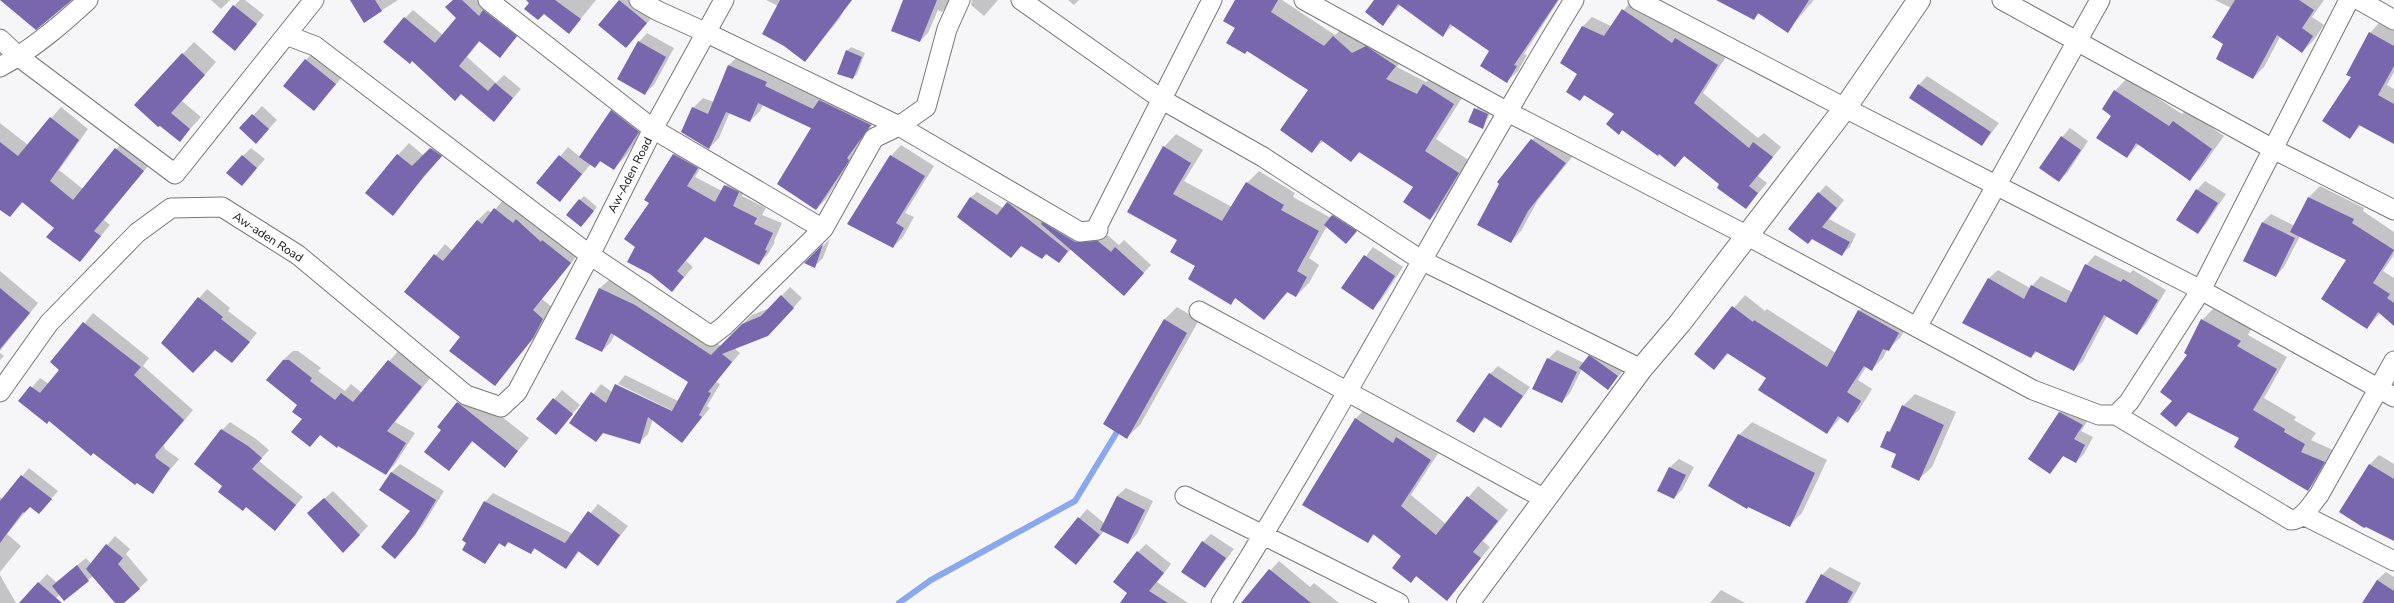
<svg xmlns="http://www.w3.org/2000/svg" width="2394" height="603" font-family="'Nunito Sans',sans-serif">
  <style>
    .shadow { fill: #0003; fill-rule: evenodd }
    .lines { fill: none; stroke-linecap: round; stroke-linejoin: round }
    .stream { stroke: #89a8ed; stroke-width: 6 }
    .building { fill: #7967ad }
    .minor-casing { stroke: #777679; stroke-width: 21 }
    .tertiary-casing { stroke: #777679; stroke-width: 24 }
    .minor { stroke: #fff; stroke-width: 19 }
    .tertiary { stroke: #fff; stroke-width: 22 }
    .labels { text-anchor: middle; stroke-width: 4; stroke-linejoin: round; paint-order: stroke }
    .street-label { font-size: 12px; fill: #101011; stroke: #fff }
  </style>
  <rect width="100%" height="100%" fill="#f6f6f9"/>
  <path class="shadow" d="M211,0H230L221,9Z
    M240,0H245L264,15L235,50L234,6Z
    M351,0H398L365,21Z
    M454,0H479L524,28L500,57L480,41L467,57L496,83L504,75L521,89L494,120L405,18L413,10L443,35L457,18Z
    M533,0H596L569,33Z
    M620,0H638L655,14L626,47L600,25Z
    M766,0H848L840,18L805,61L778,6Z
    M904,0H952L942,12L938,10L928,33L920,41Z
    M972,0H998L984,16L971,5Z
    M1068,0H1079L1074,5Z
    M1236,0H1282L1335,35L1345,26L1406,55L1397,67L1426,82L1435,74L1465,93L1436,139L1470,161L1441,208L1430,219L1414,186L1360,152L1351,161L1323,141L1312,151L1310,89L1248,50L1245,53L1236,28Z
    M1375,0H1559L1524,54L1527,55L1518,71L1507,81L1491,51L1453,25L1443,35L1400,5L1383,24Z
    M1632,0L1727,55L1703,93L1758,138L1764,133L1781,147L1758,176L1767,183L1746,208L1685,155L1675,166L1659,153L1623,129L1619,133L1616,114L1586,94L1580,100L1578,74L1582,27L1592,17L1611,26Z
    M1727,0H1814L1787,31L1760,13L1754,18Z
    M2215,0H2324L2312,17L2324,25L2313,41L2302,52L2280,37L2264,67L2253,78L2224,44L2231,8Z
    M2379,23L2394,31V72L2387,85L2394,89V143L2361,125L2350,138L2352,77L2370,33Z
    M647,33L674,48L654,85L645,93L639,42Z
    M194,42L216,62L182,101L201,117L180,140L135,105Z
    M851,47L865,53L857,74L853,78L847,51Z
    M314,51L344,75L314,110L284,85Z
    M739,55L880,114L856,148L859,150L857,152L826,199L816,209L812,128L763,105L760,111L750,121L730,112L719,138L709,148L693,108L703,98L714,102L729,65Z
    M1927,76L1999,123L1982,145L1919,85Z
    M2127,78L2182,114L2186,110L2224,136L2202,167L2189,180L2139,144L2127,157L2113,115L2115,91Z
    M624,98L651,119L626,156L613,169L601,161L595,167L591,164L560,201L538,183L568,147L580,157L611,110Z
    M1479,104L1492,110L1482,128L1469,122Z
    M262,106L277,120L264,134L241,128Z
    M61,107L88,129L59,170L83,189L126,138L153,160L104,220L110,225L80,261L48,237L55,228L23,202L10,216L0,208V123L28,145Z
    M2070,128L2088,141L2068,172L2059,181L2062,137Z
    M1542,130L1576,152L1538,200L1521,231L1511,242L1532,140Z
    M1176,134L1203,150L1184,181L1232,207L1247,183L1259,171L1295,193L1293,197L1331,218L1341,207L1364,222L1354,234L1327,226L1309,258L1319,265L1309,283L1296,296L1289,291L1264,318L1236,298L1231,303L1197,266L1178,240L1164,147Z
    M443,137L452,144L393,214L398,155L409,143L424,156Z
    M683,145L706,159L695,177L722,191L734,176L747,183L742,196L766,208L762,215L782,223L774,241L775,242L768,254L759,263L706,236L686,261L693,267L672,291L636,246L650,203L645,200L674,154Z
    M901,145L934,166L905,213L914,217L903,237L893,247L891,156Z
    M251,148L265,159L242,185L243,156Z
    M2205,181L2226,194L2206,224L2198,233L2197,190Z
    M1826,185L1844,200L1829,219L1856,234L1850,247L1842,254L1813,238L1819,193Z
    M2320,186L2364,208L2363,211L2394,232V255L2383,271L2394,278V324L2380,313L2367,328L2347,260L2300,236L2284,267L2276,276L2263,222L2271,214L2295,226L2309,197Z
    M977,192L1003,208L1014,196L1106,234L1119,245L1124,240L1151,265L1131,287L1071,249L1059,262L1047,253L1042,258L1022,245L1011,257L970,198Z
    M584,196L597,207L585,222L580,200Z
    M505,198L580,252L542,299L553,308L544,326L495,385L462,336L405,292L445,244L453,251L478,220L488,210L492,213Z
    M830,239L823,258L815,266L806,263Z
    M1373,247L1403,267L1381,300L1372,308L1342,288Z
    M2095,255L2130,273L2133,270L2166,290L2146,324L2137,334L2107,316L2083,361L2074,370L2038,351L2031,357L1988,279L1998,270L2030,288L2041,276L2072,292L2086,265Z
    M0,271L38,303L0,351Z
    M609,280L644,296L721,346L752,315L770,308L790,287L802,298L777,326L734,348L740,353L716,382L720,384L707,406L710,408L682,442L653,419L648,434L639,443L604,432L596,441L571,423L601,384L612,392L625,375L678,401L689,382L615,334L611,342L602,351L600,288ZM618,384L677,413L676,414L618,386Z
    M207,289L230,308L228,311L257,333L240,353L162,342Z
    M1745,295L1765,311L1767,309L1836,353L1859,311L1871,299L1910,321L1900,338L1887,350L1883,358L1871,370L1866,367L1858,380L1872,389L1859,410L1847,421L1841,417L1827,433L1767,378L1729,353L1714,369L1695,354Z
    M1177,307L1199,320L1140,425L1127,437L1164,320Z
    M2213,309L2251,329L2248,335L2287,357L2264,398L2296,417L2294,420L2316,433L2311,440L2335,451L2319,478L2308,490L2241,438L2189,412L2176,426L2173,401L2202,320Z
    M93,313L149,358L143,366L193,410L164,445L165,449L179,459L152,492L20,401L40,378L49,384L60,369L52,362Z
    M1598,348L1626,367L1608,389L1582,369L1570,393L1562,402L1534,388L1548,359L1557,350L1584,363Z
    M293,351H298L321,368L318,371L345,391L351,384L362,393L398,351L431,377L395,422L415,433L395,464L386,474L321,434L310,446L303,419L283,360Z
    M0,353L4,356L0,360Z
    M1498,366L1530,387L1501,427L1486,417L1474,432L1458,421L1490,374Z
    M562,390L580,405L556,433L538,419Z
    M469,391L529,438L505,466L473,441L449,469L443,430L439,427Z
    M1915,394L1956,412L1932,467L1919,479L1898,454L1881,446L1903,406Z
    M2068,404L2090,417L2081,431L2093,437L2084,454L2076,462L2064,455L2050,473L2029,459L2060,412Z
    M1366,408L1441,449L1411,495L1446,524L1478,486L1508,510L1483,541L1490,547L1447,600L1417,576L1411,581L1403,556L1375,534L1368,542L1303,505L1356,418Z
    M230,422L256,439L269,450L259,461L303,497L275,529L222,430Z
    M1752,422L1827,460L1802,513L1790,525L1710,486L1739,435Z
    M2379,455L2394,464V540L2340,512L2370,464Z
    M1679,459L1694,467L1682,490L1674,498L1659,490L1670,467Z
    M400,464L444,491L423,525L395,558L412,511L391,473Z
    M29,468L58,491L39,513L30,506L7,534L21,546L0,572V497L3,499Z
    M1126,488L1153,501L1137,534L1128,543L1104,531L1076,564L1055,547L1087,509L1104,523L1117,496Z
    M333,491L368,526L352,543L308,513Z
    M493,493L573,534L598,504L628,526L598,564L580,551L566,568L536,548L531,553L510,541L505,546L500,543L484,563L485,502Z
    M1211,534L1234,549L1205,587L1203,542Z
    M115,536L130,549L126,554L148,580L123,603H117L93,576L64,599L60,594L51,603H27L23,600L47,574L56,582L86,558L91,564Z
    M1146,544L1171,564L1157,582L1188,603H1121L1128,593L1138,552Z
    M1279,561L1310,587L1314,583L1339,603H1241Z
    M1830,567L1861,583L1850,603H1809L1822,575Z
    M2386,572L2394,577V603H2363L2377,580Z
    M0,575L16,603H0Z
    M1721,590L1745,603H1710Z"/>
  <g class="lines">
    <path class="stream" d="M899,603L931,580L1075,501L1120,427"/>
  </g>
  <path class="building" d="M0,0H72L36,30Z
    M350,0H375L382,11L364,23Z
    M453,0H462L479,16L483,10L517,36L500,58L479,41L459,66L488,91L495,83L513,98L494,122L461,94L455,101L412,61L410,64L383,42L404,17L435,43L456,18L445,7Z
    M526,0H555L581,19L569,34L544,14L538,20L524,9L529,3Z
    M619,0L647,23L626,48L598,25Z
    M780,0H852L805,62L784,46L762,34Z
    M903,0H937L920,42L891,31Z
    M1235,0H1278L1271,12L1324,46L1333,36L1352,53L1366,46L1396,66L1386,79L1417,94L1423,84L1454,104L1425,151L1459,173L1430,220L1403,202L1413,187L1359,152L1351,162L1321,140L1312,153L1280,130L1308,90L1247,51L1245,54L1226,43L1235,28L1223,21Z
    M1374,0H1558L1514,65L1517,66L1507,83L1480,66L1489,51L1450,24L1443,37L1398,4L1383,26L1365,12Z
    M1716,0H1809L1788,33L1758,13L1754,20Z
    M2235,0H2299L2314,10L2302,28L2313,36L2302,53L2277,35L2253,79L2216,59L2223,44L2212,37Z
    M233,5L257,24L235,51L212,32Z
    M1622,9L1672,43L1675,38L1718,65L1694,103L1749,148L1753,142L1773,157L1749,186L1758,193L1746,209L1717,188L1719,184L1684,156L1675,167L1659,154L1658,156L1622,130L1619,135L1606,124L1614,114L1584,95L1580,101L1566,92L1577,74L1560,63L1582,26L1604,36Z
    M2369,32L2394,46V66L2378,95L2394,104V144L2359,125L2350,139L2322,121L2351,77L2346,75Z
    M638,41L666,57L645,95L617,79Z
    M846,50L862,57L853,79L837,74Z
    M182,53L205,75L171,113L190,129L180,142L160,126L158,127L134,105Z
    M305,59L336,84L314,111L283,86Z
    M728,65L767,82L765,86L813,109L819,100L871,125L847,158L849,160L847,164L816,210L777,184L811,128L758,103L750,122L726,112L709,149L681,132L692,107L708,114Z
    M1918,84L1991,132L1982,146L1909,98Z
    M2114,90L2169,126L2173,121L2212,149L2190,181L2136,143L2127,158L2096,138L2111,116L2102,109Z
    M1474,108L1488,114L1483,129L1468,122Z
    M611,110L639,132L614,170L600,161L595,168L579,157Z
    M252,114L269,129L256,144L239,128Z
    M50,117L79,140L50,181L73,200L115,148L144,171L94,231L101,236L80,262L46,237L54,228L22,202L10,217L0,210V142L18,156Z
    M2061,136L2081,150L2059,182L2039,168Z
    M1531,139L1566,163L1528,211L1511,243L1477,225L1499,184L1497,182Z
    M1163,146L1191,163L1173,194L1222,221L1246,182L1284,205L1281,210L1319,231L1297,271L1307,277L1296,297L1287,292L1264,320L1235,298L1231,305L1188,279L1195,266L1170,252L1177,240L1127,212Z
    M430,148L442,156L424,176L393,216L365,193L397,154L412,166Z
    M673,154L698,168L687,186L715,202L724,185L739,192L733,206L757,218L754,224L773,233L765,250L767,251L759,265L705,237L677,271L684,277L672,292L650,274L627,262L635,247L624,239L649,203L644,200Z
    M242,155L257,168L242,186L226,173Z
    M559,155L582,174L560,202L536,183Z
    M890,155L925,176L896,223L904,228L893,248L847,224Z
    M2196,189L2218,203L2198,234L2176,220Z
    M1818,192L1837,208L1822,227L1850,242L1842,256L1812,239L1808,244L1788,229Z
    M970,197L997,215L1007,202L1068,251L1059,263L1046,254L1042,259L1021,246L1011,258L957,217Z
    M2308,197L2354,219L2352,223L2394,250L2373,283L2390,294L2387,298L2394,303V326L2378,312L2367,329L2321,299L2346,260L2290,232Z
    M579,199L594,211L581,227L566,215Z
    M494,208L513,223L516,219L541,242L542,240L571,263L533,310L543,319L533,338L495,386L449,351L460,337L404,292L434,254L443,261L477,220L482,224Z
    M1332,215L1357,231L1346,244L1324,225Z
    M1042,222L1075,242L1098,241L1111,252L1115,247L1144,273L1124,296L1041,224Z
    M2262,222L2295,238L2276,277L2243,261Z
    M823,244L815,268L804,263Z
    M1364,255L1395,276L1373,310L1341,288Z
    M2085,264L2121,282L2123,279L2158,300L2137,335L2104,315L2074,371L2035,351L2031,358L1962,323L1988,278L2024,299L2031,285L2066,303Z
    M0,288L30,313L0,349Z
    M599,288L635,305L711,355L742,324L761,316L781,295L794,308L768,336L722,354L732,362L708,392L711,393L699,415L702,417L682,443L648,417L640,444L603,433L596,442L569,423L591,392L606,403L615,384L672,411L688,382L611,333L602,352L575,339Z
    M198,297L223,317L221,319L250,342L232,363L215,350L193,373L161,343Z
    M1732,306L1753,322L1754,320L1827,367L1858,310L1899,333L1889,351L1883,349L1872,371L1864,366L1847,392L1861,401L1848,423L1838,416L1827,434L1758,390L1766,378L1727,353L1714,370L1694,354Z
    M1164,319L1187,333L1127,439L1103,424Z
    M2201,319L2241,341L2237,346L2277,369L2253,410L2285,429L2284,432L2305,444L2301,452L2325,462L2308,491L2234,447L2239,438L2188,412L2176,427L2160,414L2172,401L2160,392L2187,355L2184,353Z
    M83,322L141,367L134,375L184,420L155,455L156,458L170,468L153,494L137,483L135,485L93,453L91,456L49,421L47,424L18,401L30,386L40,393L59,370L50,362Z
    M1589,355L1618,376L1608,390L1579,368Z
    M1547,358L1577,372L1562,403L1532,389Z
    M283,360H289L312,378L310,381L335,400L341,393L353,402L388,360L422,387L387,431L406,443L386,475L338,446L337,448L320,435L310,447L291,432L302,419L292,412L297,405L266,380Z
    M1489,373L1523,396L1501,428L1484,417L1474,433L1456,421Z
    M553,398L573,414L556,435L536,419Z
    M457,402L518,451L505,468L472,441L449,471L424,452L441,430L437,427Z
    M1902,405L1944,425L1919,481L1891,467L1896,454L1880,447L1887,431L1890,432Z
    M2059,412L2083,425L2074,439L2085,445L2076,463L2063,456L2050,474L2028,459Z
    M1355,418L1393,443L1396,437L1431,460L1401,506L1436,535L1467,496L1498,521L1473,552L1481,558L1447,601L1416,576L1411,583L1392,568L1401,556L1373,534L1368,543L1302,505Z
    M221,429L248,446L262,458L252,469L296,505L275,531L246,507L243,511L218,492L222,486L194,464Z
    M1738,434L1815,473L1790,527L1748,507L1747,509L1708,486Z
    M2369,464L2394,479V541L2366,527L2364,528L2339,512Z
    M1669,467L1686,475L1674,499L1657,491Z
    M391,472L436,500L415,535L395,559L381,547L410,511L379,490Z
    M21,475L52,499L39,514L30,507L24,513L23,512L0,543V501Z
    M1117,496L1145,510L1128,544L1100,530Z
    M324,498L360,535L343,553L307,513Z
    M484,501L565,543L588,511L620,535L598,566L578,551L566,569L534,548L531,554L508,542L505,547L499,543L485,564L462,550L466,543L462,540Z
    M1078,517L1100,535L1076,565L1054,547Z
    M1202,541L1226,558L1205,588L1181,572Z
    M106,544L123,558L118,564L140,589L124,603H115L86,569Z
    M1137,551L1164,573L1149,591L1168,603H1120L1127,593L1113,582Z
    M77,565L89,581L64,601L52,586Z
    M1269,569L1311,603H1241Z
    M1821,574L1853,592L1847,603H1805Z
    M2377,580L2394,591V603H2362Z
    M38,582L62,603H19Z"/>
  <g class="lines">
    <defs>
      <path id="minor" d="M639,0L658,11L707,33L899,126L1080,232L1098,230L1097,227L1212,0
        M1021,0L1161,99L1263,157L1421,260L1641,369
        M1304,0L1506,111L1746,235L2033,390L2099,415H2116L2291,520C2304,520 2311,504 2319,495L2394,361
        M1638,0L1845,108L2201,290L2394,397
        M2002,0L2273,149L2394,210
        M2359,0L2394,20
        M286,35L314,0
        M0,39L19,57L175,174L286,35L315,46L590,255L711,336L724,326L823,229L653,129L488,0
        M0,67C33,49 61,25 88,0
        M823,229L874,138L899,126L926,107L947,29L960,0
        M1199,311L1545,499
        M1917,327L2100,0
        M0,392L49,323L137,233L171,208L222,207L298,255L466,395L501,407L517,392L590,255L653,129L724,0
        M2116,415L2129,402L2201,290L2349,0
        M1185,496L1399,603
        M2303,515L2394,561
        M1221,603C1345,406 1452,199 1574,0"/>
      <path id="tertiary" d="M1468,603L1641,369L1680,323L1845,108L1919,0"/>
    </defs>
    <use href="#minor" class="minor-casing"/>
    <use href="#tertiary" class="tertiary-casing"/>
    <use href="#minor" class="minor"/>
    <use href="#tertiary" class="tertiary"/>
  </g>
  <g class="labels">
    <g class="street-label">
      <text transform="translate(630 175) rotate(-63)" y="4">Aw-Aden Road</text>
      <text transform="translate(268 237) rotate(33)" y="4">Aw-aden Road</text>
    </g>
  </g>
</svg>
